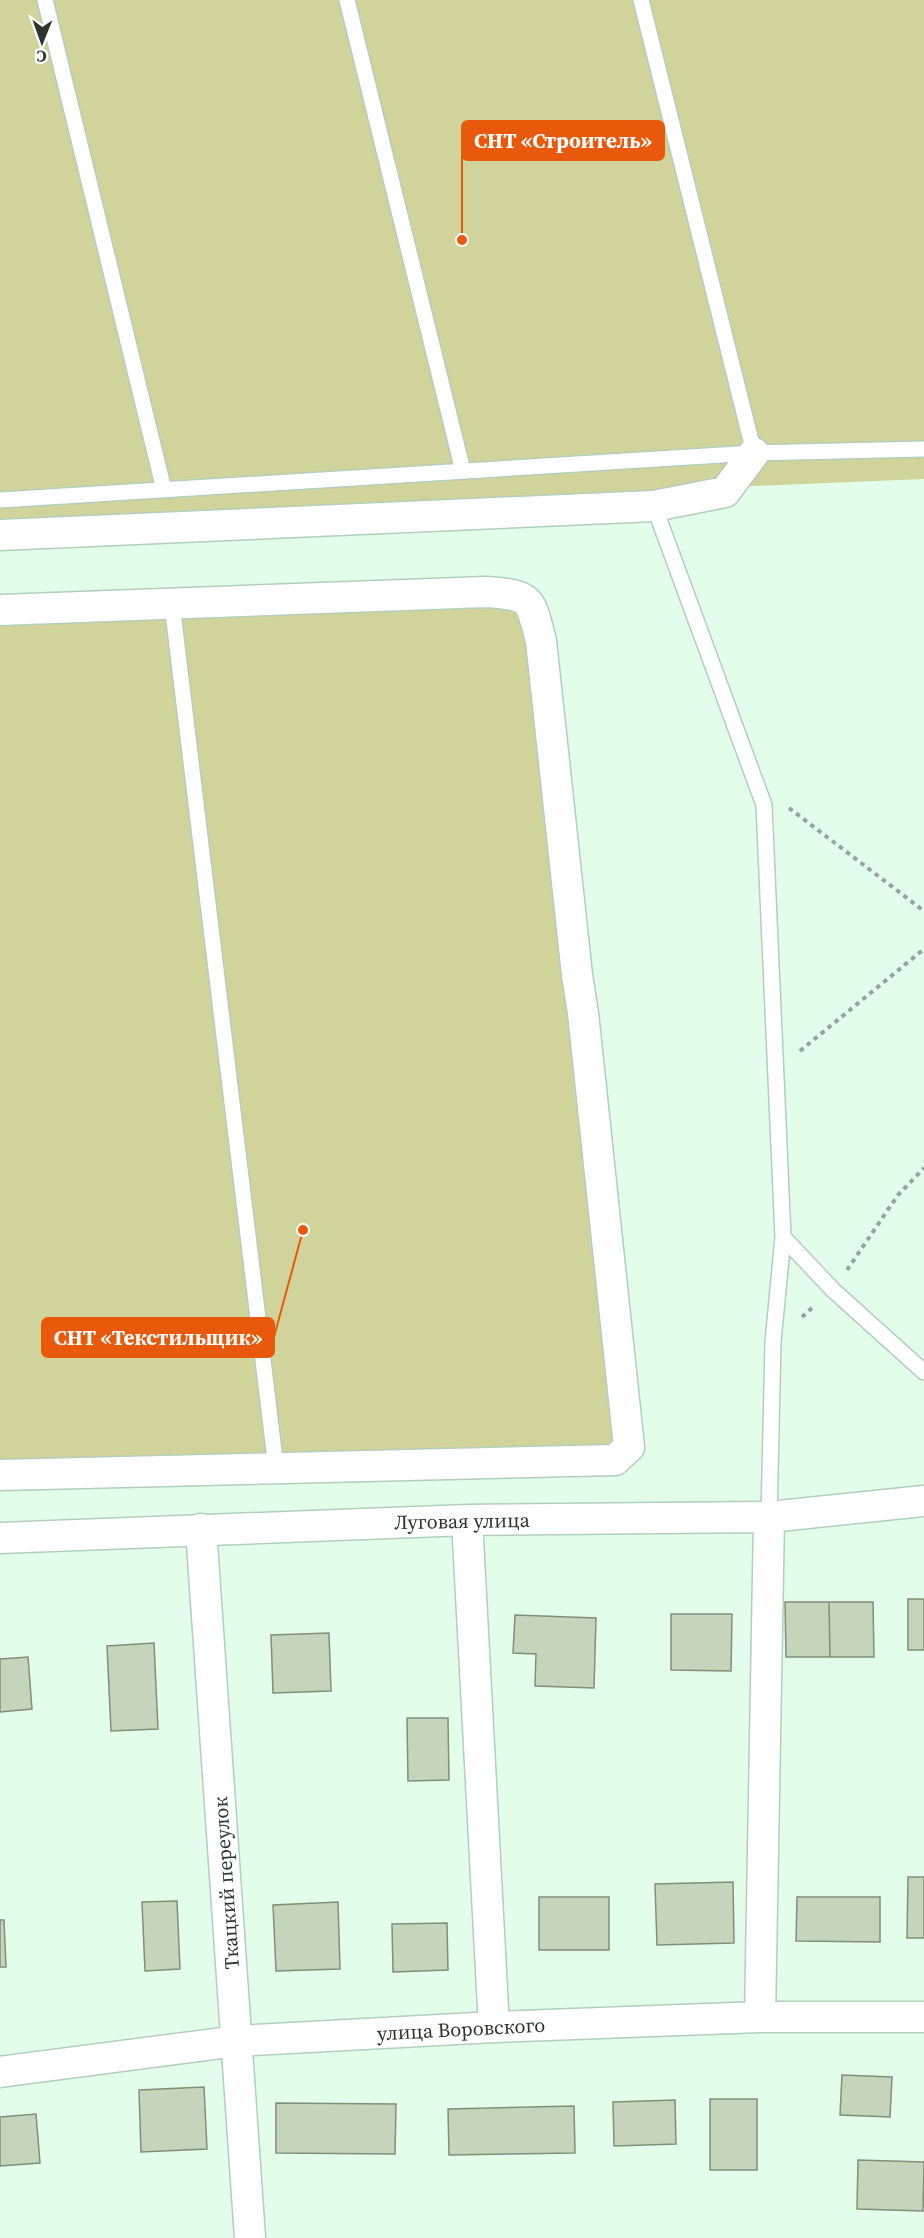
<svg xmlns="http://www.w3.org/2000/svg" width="924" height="2238" font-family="'Source Serif 4',serif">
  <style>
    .green { fill: #d0d49a }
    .building { fill: #c5d5bc; stroke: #818f78; stroke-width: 1.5 }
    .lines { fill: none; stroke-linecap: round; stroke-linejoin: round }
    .service-casing { stroke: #b3cebc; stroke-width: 18 }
    .minor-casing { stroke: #b3cebc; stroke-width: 33 }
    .path { stroke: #92a799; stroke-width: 4; stroke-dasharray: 4.5 4.5; stroke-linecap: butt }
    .service { stroke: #fff; stroke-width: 15 }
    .minor { stroke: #fff; stroke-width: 30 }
    .labels { text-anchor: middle; stroke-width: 4.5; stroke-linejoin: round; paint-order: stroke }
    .street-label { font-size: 20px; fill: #2b362f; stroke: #fff }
    .leader { fill: none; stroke: #e8590c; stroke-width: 2 }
    .callout-dot { fill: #e8590c; stroke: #fff; stroke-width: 2 }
    .callout { fill: #e8590c; stroke: #e8590c; stroke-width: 2 }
    .callout-label { font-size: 21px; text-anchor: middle; font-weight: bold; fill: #fff }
  </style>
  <rect width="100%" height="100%" fill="#e2feeb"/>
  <path class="green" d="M0,0H924V479L609,492L0,526Z
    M486,592L532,608L629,1447L0,1475V610Z"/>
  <path class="building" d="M908,1599H924V1650H908Z
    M785,1602H829L830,1657H786Z
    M829,1602H873L874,1657H830Z
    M671,1614H732L731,1671L671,1670Z
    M515,1615L596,1618L594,1688L535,1686L536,1654L513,1653Z
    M329,1633L331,1691L273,1693L271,1635Z
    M154,1643L158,1729L111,1731L107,1646Z
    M28,1657L32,1709L0,1712V1659Z
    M407,1718H448L449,1780L408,1781Z
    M908,1877H924V1938H907Z
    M733,1882L734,1943L657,1945L655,1884Z
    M539,1897H609V1950H539Z
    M797,1897H880V1942L796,1941Z
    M177,1901L180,1969L145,1971L142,1902Z
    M338,1902L340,1969L276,1971L273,1905Z
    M0,1920H4L6,1967H0Z
    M447,1923L448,1970L393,1972L392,1924Z
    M842,2075L892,2077L890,2117L840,2115Z
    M204,2087L207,2149L141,2152L139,2090Z
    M710,2099H757V2170H710Z
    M675,2100L676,2144L614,2146L613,2102Z
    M276,2103L396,2104L395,2154L276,2153Z
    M574,2106L575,2153L449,2155L448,2109Z
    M36,2114L40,2163L0,2166V2117Z
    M858,2160L924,2162L923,2211L857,2209Z"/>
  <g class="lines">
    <defs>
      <path id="service" d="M45,0L164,490
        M347,0L463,471
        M641,0L754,453
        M0,500L754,453L924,449
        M654,506L764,805L783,1237L773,1342L769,1517
        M172,604L276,1468
        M783,1237L833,1290L924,1372"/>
      <path id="minor" d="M0,535L654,506L725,492L754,453
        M0,610L486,592C532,595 530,598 541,641L577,975L583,1013L629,1447L615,1460L0,1475
        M467,1520L494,2027
        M201,1529L250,2238
        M0,1538L467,1520L769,1517L924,1501
        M760,2017L769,1517
        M0,2072L237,2041L494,2027L760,2017H924"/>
    </defs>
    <use href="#service" class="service-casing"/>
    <use href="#minor" class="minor-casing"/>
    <path class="path" d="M789,808L924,911
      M800,1051L924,949
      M847,1270L898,1195L924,1168
      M802,1317L814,1306"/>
    <use href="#service" class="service"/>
    <use href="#minor" class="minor"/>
  </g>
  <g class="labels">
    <g class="street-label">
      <text transform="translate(462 1521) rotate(-1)" y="7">Луговая улица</text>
      <text transform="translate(226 1883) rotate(-94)" y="7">Ткацкий переулок</text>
      <text transform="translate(461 2029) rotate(-3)" y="7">улица Воровского</text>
    </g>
  </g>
  <path class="leader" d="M462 240L462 141M303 1230L274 1337"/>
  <g class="callout-dot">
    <circle cx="462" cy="240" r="6"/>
    <circle cx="303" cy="1230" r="6"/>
  </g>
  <g class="callout">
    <rect x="462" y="121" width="202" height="39" rx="6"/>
    <rect x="42" y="1318" width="232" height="39" rx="6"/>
  </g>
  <g class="callout-label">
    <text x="563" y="148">СНТ «Строитель»</text>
    <text x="158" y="1345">СНТ «Текстильщик»</text>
  </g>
  <g transform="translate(42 42) rotate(181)" stroke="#ffffff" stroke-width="4.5" paint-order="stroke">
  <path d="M0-4.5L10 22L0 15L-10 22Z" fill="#2b362f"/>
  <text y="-9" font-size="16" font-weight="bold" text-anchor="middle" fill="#2b362f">С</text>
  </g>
</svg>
